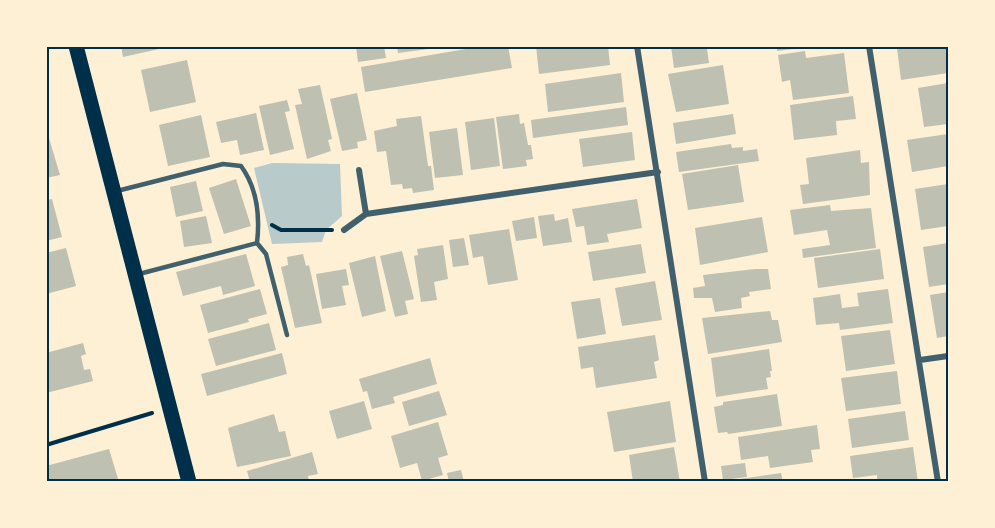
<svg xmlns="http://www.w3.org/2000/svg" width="995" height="528" font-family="Georgia,serif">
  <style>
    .green { fill: #b9caca }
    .building { fill: #bec0b2 }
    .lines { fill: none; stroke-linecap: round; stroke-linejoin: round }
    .path { stroke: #003049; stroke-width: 4 }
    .service { stroke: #3f606c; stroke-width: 4.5 }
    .minor { stroke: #3f606c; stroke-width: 6 }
    .primary { stroke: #003049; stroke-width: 15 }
    .neatline { fill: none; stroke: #003049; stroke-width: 2 }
  </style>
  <rect width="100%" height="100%" fill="#fdf0d5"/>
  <path class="green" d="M272,163L340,164L342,216L326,230L322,242L272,244L254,168Z"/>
  <path class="building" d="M121,46H168V47L123,57Z
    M356,46H384L386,58L358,62Z
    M397,46H436V48L398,53Z
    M483,46H508L512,68L365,92L361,67Z
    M536,46H608L610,65L539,74Z
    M671,46H717V48L707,49L709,63L674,68Z
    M777,46H800V48L777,51Z
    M908,46H948V73L901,80L897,48Z
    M805,51L806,58L844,53L849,93L793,100L790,80L782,82L778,55Z
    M187,60L196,102L150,112L141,70Z
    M723,65L729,104L676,112L668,74Z
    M621,73L624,102L548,112L545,84Z
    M948,83V124L924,127L918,88Z
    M320,85L332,139L328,140L331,151L307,159L295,105L302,104L298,89Z
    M357,93L367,140L357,142L358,148L342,151L330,99Z
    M853,96L856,119L836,121L837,135L794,140L790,105Z
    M287,100L290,111L285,112L294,149L270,155L259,106Z
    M626,107L628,125L533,138L531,120Z
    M256,113L264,150L240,155L237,140L221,143L216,122Z
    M519,114L520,124L524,123L528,145H531L533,159L526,160L527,166L503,169L496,117Z
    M733,114L736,134L676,144L673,123Z
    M201,115L210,157L168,166L159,125Z
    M421,116L428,166H431L434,190L413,193L412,188L403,189L402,184L391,185L386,151L377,152L374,131L397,126L396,119Z
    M494,118L500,166L471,170L465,122Z
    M46,128L60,175L46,178Z
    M457,128L463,175L435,178L429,132Z
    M632,132L635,160L583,167L579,139Z
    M948,134V166L912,172L907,140Z
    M731,144L732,148L743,147V151L757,149L759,161L679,172L676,152Z
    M860,150L861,163L869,162L870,195L803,204L800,185L809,184L806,158Z
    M738,165L744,202L688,210L682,174Z
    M236,179L251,226L224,234L209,188Z
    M196,181L203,211L176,217L170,187Z
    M948,184V226L921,230L915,189Z
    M52,199L62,237L46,241V200Z
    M637,199L642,228L607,234L609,242L587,245L584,226L576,227L572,209Z
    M830,205L831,211L871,208L876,248L803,258L802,249L830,245L827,230L794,235L790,210Z
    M554,214L555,221L568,218L572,242L543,246L538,216Z
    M206,216L212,243L184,247L180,221Z
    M534,217L537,238L516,241L512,221Z
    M762,217L768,252L700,265L695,228Z
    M509,229L518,280L488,285L483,256L473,258L469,235Z
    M464,238L469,265L453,267L449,240Z
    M948,243V284L929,287L923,247Z
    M641,244L646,273L593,281L588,252Z
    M443,245L448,279L434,282L437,300L421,302L414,256L418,255L417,249Z
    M66,248L76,286L46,294V253Z
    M880,249L884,279L818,288L814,258Z
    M402,251L414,299L405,301L408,314L395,317L380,256Z
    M246,254L255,286L223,295L221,286L183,296L176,272Z
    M303,254L306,266L309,265L322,323L295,328L281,267L288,265L287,257Z
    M375,256L386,311L362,317L349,263Z
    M346,269L349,285L342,286L346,305L322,309L316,274Z
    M755,269H768L771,289L749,292L750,296L741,298L742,308L715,312L712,298H694L693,288L705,286L703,275Z
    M655,281L662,320L622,326L615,288Z
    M260,289L267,314L248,319L249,322L208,333L200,305Z
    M888,289L893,323L840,330L839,323L816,325L813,298L840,294L842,308L859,306L857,293Z
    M948,292V336L937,338L930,295Z
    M600,298L606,334L577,339L571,302Z
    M770,311L772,320H778L782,342L708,354L702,318Z
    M269,323L276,350L216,366L208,339Z
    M890,330L895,364L846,371L841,336Z
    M655,335L659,360L654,362L657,378L596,388L593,367L581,369L578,347Z
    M83,343L86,354L81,356L84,370L90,369L93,381L46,393V353Z
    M769,349L772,371H770L771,377L766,378L768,389L716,397L711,358Z
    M282,353L287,374L207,396L201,374Z
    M430,358L437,384L393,397L395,403L372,409L367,391L363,392L359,379Z
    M897,371L901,404L846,411L841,378Z
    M439,391L447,415L409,426L402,402Z
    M777,394L782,426L728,434L727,432L718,433L714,407L723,405V402Z
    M364,401L372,429L337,439L329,411Z
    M670,401L676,442L614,452L607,412Z
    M905,411L909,440L852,448L848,419Z
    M274,414L279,432L285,431L291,456L237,467L228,428Z
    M438,422L448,455L438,458L443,475L422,481L417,463L400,468L391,436Z
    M817,425L820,449L811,450L813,462L770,468L768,456L741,460L738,437Z
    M674,447L680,482H633L629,455Z
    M913,447L918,482H877V475L853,478L850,456Z
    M109,449L119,482H46V466Z
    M312,452L318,474L308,476L309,482H250L247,471Z
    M745,463L747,477L723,480L721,466Z
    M461,470L464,482H449L447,473Z
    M781,473L783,482H733V480Z"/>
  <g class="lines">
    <path class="path" d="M272,225L281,230H332
      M46,445L152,413"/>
    <path class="service" d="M117,191L223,164L241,166C257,188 260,217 257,243L139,274
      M257,243L266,254L287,335"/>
    <path class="minor" d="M637,46L705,482
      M869,46L938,482
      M359,170L366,214
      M344,230L366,214L658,172
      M920,360L948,356"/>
    <path class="primary" d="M76,46L189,482"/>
  </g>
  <rect width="995" height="528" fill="none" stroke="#fdf0d5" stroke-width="96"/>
  <rect x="48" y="48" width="899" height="432" class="neatline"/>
</svg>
